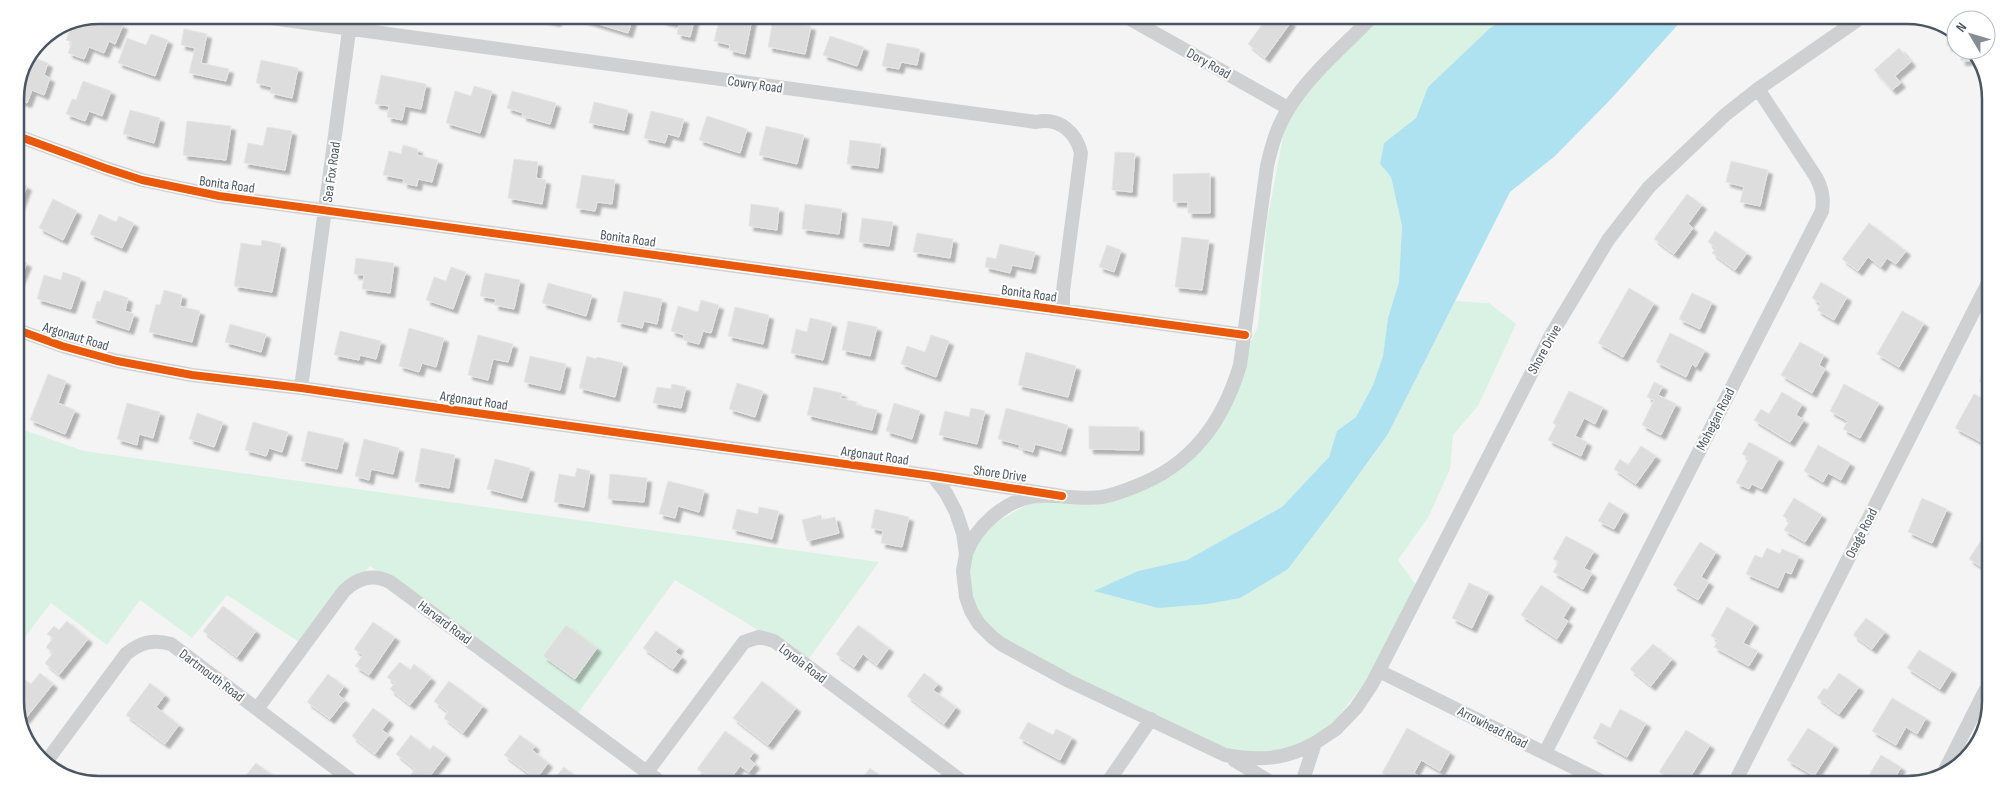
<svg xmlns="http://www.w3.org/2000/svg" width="2006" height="800" font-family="'Sofia Sans Condensed',sans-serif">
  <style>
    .green { fill: #d9f2e3 }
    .water { fill: #aee2f0 }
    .building { fill: #ddddde; stroke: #e5e6e7; filter: url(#shadow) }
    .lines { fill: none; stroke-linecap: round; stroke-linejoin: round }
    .street { stroke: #ced0d2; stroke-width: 14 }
    .cycleway-casing { stroke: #fff; stroke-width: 11 }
    .cycleway { stroke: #e8590c; stroke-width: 8 }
    .labels { text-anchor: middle; stroke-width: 4; stroke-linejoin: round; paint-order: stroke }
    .street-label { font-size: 14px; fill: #4a5661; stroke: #fff }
    .rim { fill: none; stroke: #4a5661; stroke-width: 2.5 }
  </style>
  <defs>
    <filter id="shadow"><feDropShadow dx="4.5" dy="4.5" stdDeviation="1" flood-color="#0004"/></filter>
  </defs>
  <rect width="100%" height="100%" fill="#f4f4f4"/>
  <path class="green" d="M1368,19L1503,20L1490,28L1428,87L1416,118L1384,143L1380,164L1391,177L1402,226L1399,282L1388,318L1383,356L1373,385L1356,417L1337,431L1329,457L1282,507L1187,560L1138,571L1095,591L1158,608L1288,569L1339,502L1388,434L1455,301L1489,303L1516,324L1478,406L1453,435L1450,469L1429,516L1398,560L1420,591L1395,644L1319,741L1249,762L984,631L966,588L972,552L991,525L1032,502L1084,501L1201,450L1258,326L1267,222L1287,115Z
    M15,427L84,451L879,562L808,660L675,580L576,716L370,566L302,644L227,595L192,638L140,600L107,645L51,603L15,650Z"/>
  <path class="water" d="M1503,20H1682L1612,98L1555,156L1510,192L1388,434L1339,502L1288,569L1240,598L1207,604L1158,608L1094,591L1138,571L1187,560L1282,507L1329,457L1337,431L1356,417L1373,385L1383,356L1388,318L1399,282L1402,226L1391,177L1380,164L1384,143L1416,118L1428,87L1490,28Z"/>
  <path class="building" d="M97,15L123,25L115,44L109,41L104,53L89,47L84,59L68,53L72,42L66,40L74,20L85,18L94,21Z
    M532,16L558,17L556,22Z
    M583,17H633L628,33L582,19Z
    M663,17H695L690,37L677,34L679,24L662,20Z
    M720,17L752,19L745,54L729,50L730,45L714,41Z
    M773,19L811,26L805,54L768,47Z
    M1266,19H1287L1291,22L1265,58L1248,44Z
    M1947,28L1956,35V46H1947Z
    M184,29L207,34L201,63L229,69L226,81L189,73L195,48L181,45Z
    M151,34L168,40L155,76L118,63L127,38L146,45Z
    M830,36L864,47L857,66L823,55Z
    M887,43L920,49L917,65L901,62L899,69L882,66Z
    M1899,48L1911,62L1895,76L1901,83L1892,90L1874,70Z
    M1961,50H1974L1980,60L1961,61Z
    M32,57L48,63L44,75L50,78L44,95L32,90L27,103L15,99V94Z
    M261,60L298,68L292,98L270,93L272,87L256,83Z
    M381,75L426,84L421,109L405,106L402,120L387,117L389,106L375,104Z
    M83,81L111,91L102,116L89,111L85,121L66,114L72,99L76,100Z
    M474,86L492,91L480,133L446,123L455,91L471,96Z
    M512,91L556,103L550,124L522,116L523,113L507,108Z
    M594,102L628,110L624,130L589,123Z
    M130,110L160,118L154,143L123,134Z
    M651,111L684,119L679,137L668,134L665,143L644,138Z
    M707,116L747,129L740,153L699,140Z
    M187,121L231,126L226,160L183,155Z
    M766,126L804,135L797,164L759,155Z
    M267,127L292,131L285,170L244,163L248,143L263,146Z
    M850,140L881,144L878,168L847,164Z
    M403,145L418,149L417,155L438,160L432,182L418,179L417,186L403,183L404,179L383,175L389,151L401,154Z
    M1115,152L1135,153L1132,192L1112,190Z
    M514,159L538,162L536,178L546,180L542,204L508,198Z
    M1731,161L1768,170L1760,206L1740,202L1744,187L1726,182Z
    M1210,173V213H1188V202H1173V174Z
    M582,175L615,180L612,204L597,202L595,211L576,208Z
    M15,181L27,186L15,218Z
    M1687,194L1702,205L1688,224L1693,228L1674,254L1654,239Z
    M53,199L77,211L63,240L39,228Z
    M751,204L779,208L777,230L749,226Z
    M805,204L842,209L839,234L802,229Z
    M99,214L116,222L119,216L134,223L122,248L90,234Z
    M862,218L893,222L889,246L859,242Z
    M1869,223L1906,251L1896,264L1887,258L1881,267L1868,257L1858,271L1842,259Z
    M1715,231L1747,253L1735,270L1712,253L1716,248L1708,242Z
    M917,233L953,239L950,258L913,252Z
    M1182,237L1209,240L1202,290L1175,287Z
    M262,240L281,244L272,292L234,286L241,243L261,246Z
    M1000,244L1035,252L1031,269L1012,265L1010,273L985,267L987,257L996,259Z
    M1107,245L1121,250L1114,272L1099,267Z
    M15,258L27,263L15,291Z
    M356,258L394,263L390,293L362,289L364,275L354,274Z
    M451,267L466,272L453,309L426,300L434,277L446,281Z
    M63,272L81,278L71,309L37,299L44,275L61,280Z
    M485,273L520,280L514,309L494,305L496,299L480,296Z
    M1821,282L1847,297L1834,320L1817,310L1821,304L1812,298Z
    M548,283L592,295L586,316L542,303Z
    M1629,288L1654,303L1623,357L1598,343Z
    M104,290L128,298L125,311L134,314L129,330L92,318L97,301L100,302Z
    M164,290L182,295L180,306L200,311L192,342L149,332L156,304L160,305Z
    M624,291L662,299L657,324L644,321L642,328L617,322Z
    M1692,293L1712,302L1700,329L1679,319Z
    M701,300L719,305L711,333L703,331L699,344L683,340L684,335L671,331L678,306L698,312Z
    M735,307L769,315L763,344L728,336Z
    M1902,311L1924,323L1899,367L1877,354Z
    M810,318L832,323L823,360L791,353L796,329L807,332Z
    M848,321L877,327L870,356L842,350Z
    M230,324L266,334L261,352L225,342Z
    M409,328L444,338L436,367L422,363L419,372L399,366Z
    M340,331L381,341L376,359L360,355L359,360L334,355Z
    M1670,333L1705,350L1696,367L1692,364L1686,377L1656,362Z
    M478,335L513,344L508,362L493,359L488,380L468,375Z
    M931,335L949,341L936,377L901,364L907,346L925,352Z
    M1800,342L1824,355L1819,365L1825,369L1812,393L1781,375Z
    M1026,352L1076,366L1068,397L1018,385Z
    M530,356L566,364L560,390L524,382Z
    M587,356L596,359L597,357L623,363L615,397L579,388Z
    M1988,363V386L1979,381Z
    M48,374L66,381L58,403L75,410L65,434L30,420Z
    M1654,382L1663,386L1658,395L1676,404L1661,435L1642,425L1654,400L1647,397Z
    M737,383L763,391L755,417L729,409Z
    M672,384L686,387L681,408L653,403L657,387L671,389Z
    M1844,384L1879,403L1860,438L1843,429L1848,421L1830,411Z
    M814,387L842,393L840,398L857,402L856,405L877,410L872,430L807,415Z
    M1569,391L1603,407L1595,424L1584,418L1575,436L1587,442L1581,456L1548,440L1556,425L1553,423Z
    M1782,392L1802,404L1796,415L1804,420L1790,442L1754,420L1761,409L1769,414Z
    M1974,394L1988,401V429L1981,442L1955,428Z
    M127,403L160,412L153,438L139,434L137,445L117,439Z
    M894,403L920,411L912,439L886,431Z
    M971,408L985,411L977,444L939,435L945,411L969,417Z
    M1006,408L1068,425L1061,451L1035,444L1033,452L1019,448L1020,445L998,439Z
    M197,413L223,422L214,447L189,439Z
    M253,422L288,432L282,452L269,448L266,456L245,450Z
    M1089,426L1139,427V450L1089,449Z
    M308,431L344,439L337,469L301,461Z
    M364,439L399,448L393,474L371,469L369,480L355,476Z
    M1749,442L1779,458L1762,489L1752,484L1749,489L1736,483L1749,458L1742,454Z
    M1818,445L1850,463L1841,480L1828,473L1823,482L1804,471Z
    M1641,446L1656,456L1636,484L1614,469L1620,459L1628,465Z
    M421,448L455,455L449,488L415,482Z
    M495,459L530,468L522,498L487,489Z
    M577,468L590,471L584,507L554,502L559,474L575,477Z
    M610,474L647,478L644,502L608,499Z
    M668,481L704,490L699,512L678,506L675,518L659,514Z
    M1794,498L1822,515L1805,542L1784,530L1790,521L1783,516Z
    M1922,498L1947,509L1932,543L1908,532Z
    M1609,502L1624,511L1614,529L1598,521Z
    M759,507L779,511L772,539L732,529L737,509L758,514Z
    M875,509L909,517L902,547L881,543L883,531L871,528Z
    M821,515L822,520L835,517L839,533L807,541L802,520Z
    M1987,531L1986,570L1969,559Z
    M1566,536L1594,551L1584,568L1592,573L1583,589L1553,572L1559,562L1553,559Z
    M1700,542L1716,552L1701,577L1709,582L1698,600L1673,585Z
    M1767,548L1780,554L1782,549L1799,556L1791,574L1785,572L1778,588L1746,574L1755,555L1762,558Z
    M1469,583L1489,592L1472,628L1452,618Z
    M1541,585L1571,605L1563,618L1568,621L1557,639L1521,615Z
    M223,606L256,631L237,657L203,631Z
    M1727,607L1754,623L1743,643L1758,651L1749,666L1714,647L1718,640L1711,636Z
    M1866,618L1885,632L1872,649L1853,635Z
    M67,621L88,639L59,675L45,663L53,653L46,647L53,638L47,634L54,626L59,630Z
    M373,622L395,637L369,675L355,666L363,655L354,649Z
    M566,625L597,648L575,679L543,656Z
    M858,625L889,648L877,665L863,654L854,667L836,654Z
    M656,631L679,647L675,652L682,657L673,669L643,648Z
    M1653,644L1672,659L1651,686L1630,669Z
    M1919,650L1952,670L1940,689L1907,668Z
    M400,662L410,670L414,664L431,678L410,705L390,689L395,683L387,677Z
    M40,673L53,684L25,719L17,713L15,707V686L17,687L24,679L31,684Z
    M924,673L938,684L933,690L956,707L944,724L907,696Z
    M1839,673L1859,687L1839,714L1817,698L1824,688L1827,690Z
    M328,674L344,686L338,695L345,700L330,719L307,702Z
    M449,681L483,706L463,733L444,718L448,712L434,701Z
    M762,681L796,708L768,745L733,718Z
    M150,683L165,695L156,707L179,725L165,744L126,715Z
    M1892,698L1926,718L1917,734L1906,727L1896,745L1872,731Z
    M373,708L389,720L382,730L389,735L375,754L352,736Z
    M1620,709L1646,723L1627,757L1593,738L1601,723L1610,728Z
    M1028,722L1053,735L1056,729L1072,737L1060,760L1019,738Z
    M1407,728L1450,752L1440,771L1421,760L1414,773L1422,778L1419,783H1400L1382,773Z
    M1808,728L1834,745L1814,776L1787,760Z
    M1686,730L1710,745L1686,784H1670L1673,780L1659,772Z
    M725,731L754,752L749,759L755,764L749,772L740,766L729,781H714L697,769Z
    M411,735L430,750L433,745L446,755L427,780H418L411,774L415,769L396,754Z
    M520,735L535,746L532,750L548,763L536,779L504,755Z
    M1881,755L1901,767L1891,785H1863Z
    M256,763L278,779H243Z
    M564,767L580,780H553Z
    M870,768L888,782L860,781Z"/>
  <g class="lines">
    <path class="street" d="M256,16L1036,122C1059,117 1076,132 1081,153L1063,291V310
      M1130,19L1288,108
      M15,135L105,168L142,180L219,196L1245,335
      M15,329L62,346L117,361L192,375L301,388L440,408L933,476L1062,496
      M301,388L351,16
      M933,476L946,493L956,512L963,533L966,554L963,571L966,597L971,611L979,624L992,637L1001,644L1069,681L1225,755C1258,761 1285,760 1315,743
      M966,554C976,526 1006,499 1037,496C1058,494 1080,500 1102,497C1113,495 1124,491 1134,487C1192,465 1223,422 1240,365L1267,166C1272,145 1277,126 1289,108C1309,75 1343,47 1370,19
      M1379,671L1607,784
      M257,709L344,591C357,578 373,573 390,582L659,781
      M1545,753L1822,211C1824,197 1822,189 1816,177L1758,89
      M1234,760L1272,783
      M46,762L126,654C141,642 153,639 171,644L351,780
      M647,772L744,642L759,637L774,641L963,782
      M1943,774L1985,691
      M1108,782L1151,719
      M1302,783L1315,743L1336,729L1356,708L1372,684L1551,335L1608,240L1649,187L1725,115L1758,89L1856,21
      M1734,784L1989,281"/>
    <defs>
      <path id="cycleway" d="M15,135L105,168L142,180L219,196L1245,335
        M15,329L62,346L117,361L192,375L301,388L440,408L933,476L1062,496"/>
    </defs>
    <use href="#cycleway" class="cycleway-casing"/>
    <use href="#cycleway" class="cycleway"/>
  </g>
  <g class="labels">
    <g class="street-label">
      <text transform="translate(1209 63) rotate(29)" y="5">Dory Road</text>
      <text transform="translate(755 84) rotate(8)" y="5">Cowry Road</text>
      <text transform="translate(331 172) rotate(-82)" y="5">Sea Fox Road</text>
      <text transform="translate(227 184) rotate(8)" y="5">Bonita Road</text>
      <text transform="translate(628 238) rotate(8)" y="5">Bonita Road</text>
      <text transform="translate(1029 293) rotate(8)" y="5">Bonita Road</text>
      <text transform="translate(76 336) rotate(17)" y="5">Argonaut Road</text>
      <text transform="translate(1544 349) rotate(-61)" y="5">Shore Drive</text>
      <text transform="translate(474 400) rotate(8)" y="5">Argonaut Road</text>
      <text transform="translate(1715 419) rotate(-63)" y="5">Mohegan Road</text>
      <text transform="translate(875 455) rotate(8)" y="5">Argonaut Road</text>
      <text transform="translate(1000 473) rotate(8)" y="5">Shore Drive</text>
      <text transform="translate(1861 533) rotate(-63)" y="5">Osage Road</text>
      <text transform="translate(445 622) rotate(37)" y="5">Harvard Road</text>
      <text transform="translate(803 663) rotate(37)" y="5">Loyola Road</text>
      <text transform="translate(212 675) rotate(37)" y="5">Dartmouth Road</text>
      <text transform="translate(1493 727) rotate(27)" y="5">Arrowhead Road</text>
    </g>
  </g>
  <path d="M0 0H2006V800H0ZM99 24H1907A75 75 0 0 1 1982 99V701A75 75 0 0 1 1907 776H99A75 75 0 0 1 24 701V99A75 75 0 0 1 99 24Z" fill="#fff" fill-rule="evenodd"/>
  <path class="rim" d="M99 24H1907A75 75 0 0 1 1982 99V701A75 75 0 0 1 1907 776H99A75 75 0 0 1 24 701V99A75 75 0 0 1 99 24Z"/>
  <g transform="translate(1971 35) rotate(308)"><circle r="24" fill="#ffffff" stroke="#b7bbc0"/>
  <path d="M0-4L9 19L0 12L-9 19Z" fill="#868d94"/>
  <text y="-8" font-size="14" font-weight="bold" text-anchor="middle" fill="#4a5661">N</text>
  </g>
</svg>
